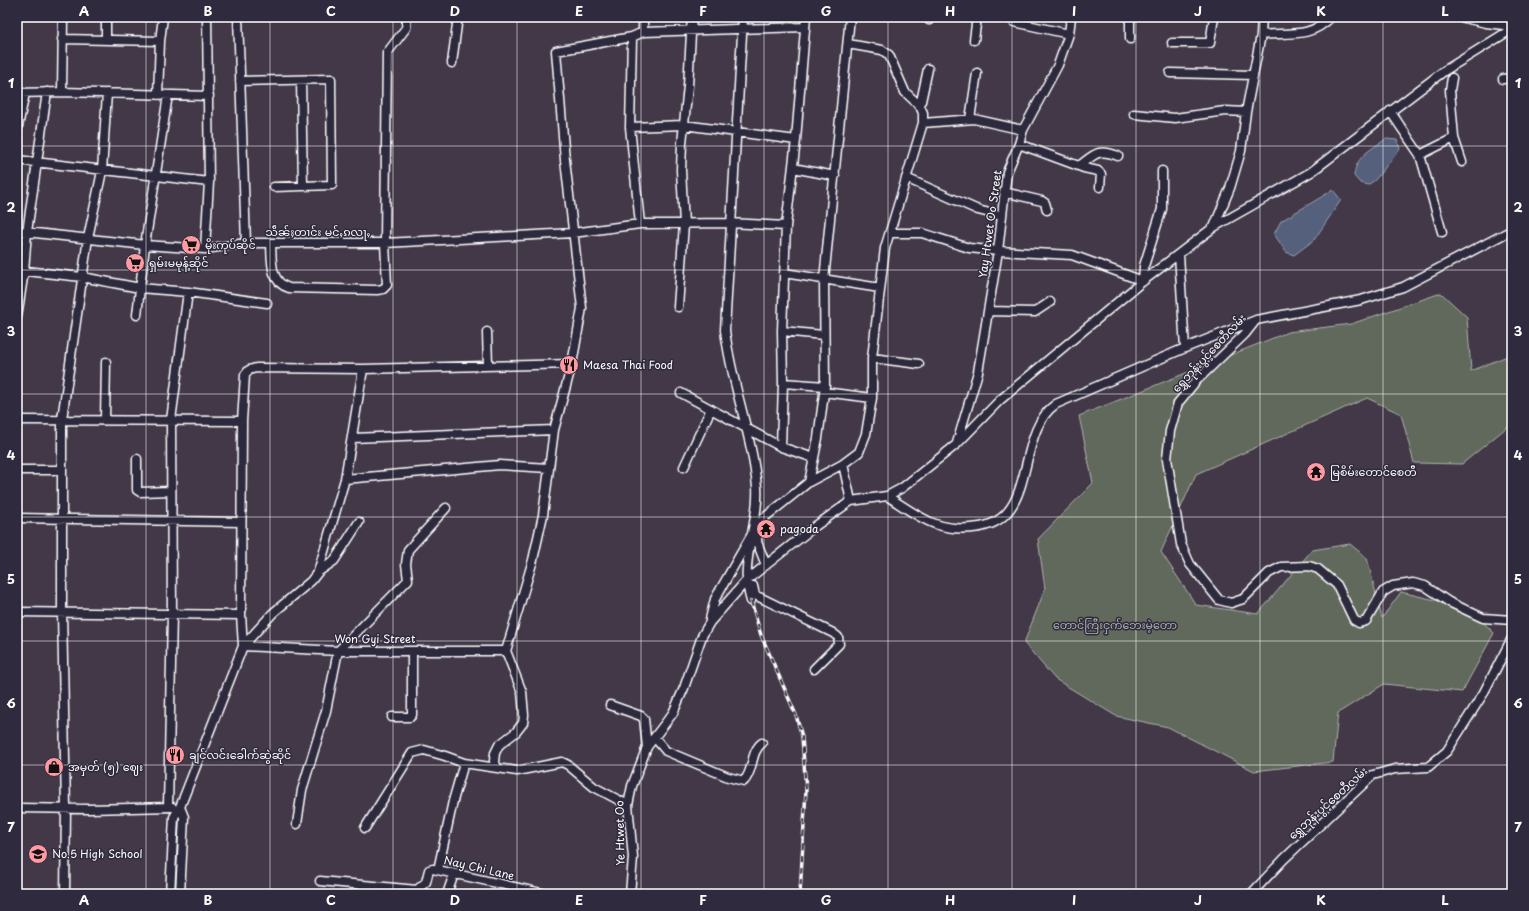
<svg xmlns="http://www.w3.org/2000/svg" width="1529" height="911" font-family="'Playpen Sans','Noto Sans Myanmar',sans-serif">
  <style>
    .green { fill: #60695c; stroke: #b0b4ae }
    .water { fill: #54607c; stroke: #98a0b0 }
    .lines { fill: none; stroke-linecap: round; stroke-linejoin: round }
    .minor-casing { stroke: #fff; stroke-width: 11 }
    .minor { stroke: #2f2a3d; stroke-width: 8 }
    .rail-casing { stroke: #fff; stroke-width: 3.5 }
    .rail { stroke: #2f2a3d; stroke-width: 2; stroke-dasharray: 6; stroke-linecap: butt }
    .grid { fill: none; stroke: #fff; stroke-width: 1; stroke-opacity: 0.55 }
    .labels { text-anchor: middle; stroke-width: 3; stroke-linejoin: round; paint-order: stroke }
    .street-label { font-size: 11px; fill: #fff; stroke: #2f2a3d }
    .poi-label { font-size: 11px; fill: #fff; stroke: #2f2a3d; text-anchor: start }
    .park-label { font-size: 11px; fill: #b0b4ae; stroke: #2f2a3d }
    .neatline { fill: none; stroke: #fff; stroke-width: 1.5 }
    .grid-label { font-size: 13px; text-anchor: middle; font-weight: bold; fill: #fff }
  </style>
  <rect width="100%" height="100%" fill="#423848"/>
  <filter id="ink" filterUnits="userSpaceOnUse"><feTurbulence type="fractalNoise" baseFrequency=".025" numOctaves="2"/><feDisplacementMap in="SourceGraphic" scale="8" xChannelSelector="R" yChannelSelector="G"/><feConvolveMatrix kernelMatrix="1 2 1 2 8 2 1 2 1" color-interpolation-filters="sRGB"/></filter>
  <g filter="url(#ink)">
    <path class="green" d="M1441,293L1467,317L1471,371L1512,354V423L1462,464L1414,463L1401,414L1367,398L1196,474L1161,552L1196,605L1258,614L1312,550L1350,544L1367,558L1382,618L1401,592L1469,608L1494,633L1462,692L1384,684L1338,713L1333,762L1254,771L1168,727L1116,716L1055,679L1024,643L1045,589L1038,539L1093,483L1079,416L1288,332L1351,324Z"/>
    <path class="water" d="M1386,139L1397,140L1400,149L1375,180L1368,185L1360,183L1354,176C1356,156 1370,150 1386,139Z
      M1333,190L1341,200L1314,240L1294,255L1286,252L1274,234L1281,221Z"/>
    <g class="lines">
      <defs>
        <path id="minor" d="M238,17L246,243
          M743,17L725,330C731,383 752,434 757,487C759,515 748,541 747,568C746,579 748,591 751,601
          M1460,17L1486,23L1512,26
          M929,20L930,17
          M1014,22L1069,34
          M643,32L805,27
          M1261,35C1288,32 1310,39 1331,17
          M632,37L630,127L640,224
          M62,39L160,41
          M1130,39V17
          M106,40V17
          M974,40L977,17
          M1172,43H1210L1214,17
          M848,44L882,50L889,55L905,92L920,106L923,113V123L974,119L1023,130
          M452,63L458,17
          M1170,73L1253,75
          M1452,78L1450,90L1454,138L1462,162
          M1503,79L1512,78
          M301,80L303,186
          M240,81L331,79L332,185L274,187
          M62,92L63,17
          M17,93L62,92L209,96
          M158,95L160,41L163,17
          M920,106L928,69
          M1390,111L1420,155L1442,232
          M1134,114L1175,118L1225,111L1246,112
          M970,119L977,73
          M630,127L684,125L796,140
          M17,131L25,93
          M1019,144L1084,168L1098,171L1101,174L1100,187
          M1420,155L1454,138
          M17,160L209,182
          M1079,166C1095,154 1098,148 1118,156
          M793,168L835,176
          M906,178L978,210L1001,216
          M1004,192L1042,201L1045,203L1047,210
          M1214,227L1230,188L1241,151L1246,112L1261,35L1262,17
          M17,231L145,245L205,249L246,243H385L573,233L640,224L729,223L786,226
          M891,233H922L969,248L998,251L1072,255L1143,281L1144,266L1162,209V171
          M271,243C272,259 269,282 289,288L377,290L383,289L387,285L385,243L387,53L406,28L407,17
          M205,249L209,182L207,17
          M1179,255L1185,348
          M17,270L82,277L140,288L188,292L267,303
          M784,273L880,288
          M678,307L684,224L681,170L682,143L688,86L692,17
          M988,311L1035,312L1050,302
          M137,315L145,245L168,95
          M17,317L24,271L27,232L47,92
          M1256,320L1245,334L1196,381L1178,403L1170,431L1167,459L1181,544L1190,564L1219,600L1231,603L1243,599L1269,573L1281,567L1309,566L1318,569L1337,585L1354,620L1359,623L1366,621L1383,592L1393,586L1413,583L1425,586L1449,602L1483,618L1512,620
          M782,331L823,335
          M487,332L488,366
          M872,358L919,364
          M783,383L825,386
          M824,392L872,398
          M681,393L781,447L814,458
          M17,420L242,421
          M105,420L106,362
          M353,438L554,430
          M957,443L978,372L998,251L1007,172L1019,144L1023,130L1058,65L1069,34L1071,17
          M781,447L783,383L782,331L786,226L796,140L806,17
          M137,459V490L140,492L170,491
          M843,464L851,501
          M684,467L711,409
          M17,470H62
          M345,479L500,465L548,468
          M809,482L843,464L859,452L866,434L872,398V358L885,248L923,123
          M887,496C920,517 938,534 980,527C1039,517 1014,433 1056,404L1185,348L1256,320L1361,300L1403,287L1512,230
          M17,518L241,522
          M758,529L757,542L766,565
          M318,572L334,561L359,522
          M753,586L755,595L833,633L838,637L839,644L814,669
          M17,612L241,615
          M710,619L715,599L752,534L758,529L764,518L809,482L818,438L825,386L824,280L850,17
          M243,646L241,615L242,421L245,375L249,370L256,368L363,369L572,364
          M243,646L338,651H506
          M610,705L641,716L644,719L647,747
          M392,717H410L412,715V651
          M655,738L666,751L728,777L744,781C754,771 750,752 762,743
          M497,767L494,761L495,753L499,745L516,732L523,723L524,715L522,692L506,651L533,560L543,515L554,430L572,364L582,308L565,160L556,51L632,37L643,32V17
          M168,807L172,614L171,420L188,292
          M17,808L89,809L172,807
          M297,824L302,790L326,711L338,651L408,580L406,564L408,550L446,508
          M365,828L412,753L424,750L445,756L464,763L517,771L562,762L568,765L594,787L628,805
          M438,870L453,801L464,763
          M320,881L417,890L426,882L429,870L433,869L546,894
          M65,894L66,808L62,612V419L88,238L102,171L107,93
          M170,894L174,817L180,807L243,646L273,613L311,581L318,572L345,479L363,369
          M180,894L184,817L180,807
          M447,894L454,874
          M630,894L633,857L628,805L632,786L647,747L673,713L684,688L702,636L710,622L747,580L814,527L851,501L887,496L902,488L957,444L1000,400L1143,281L1214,227L1311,172L1444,71L1512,29
          M1251,894L1284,859L1373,775L1395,769L1428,767L1447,751L1483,694L1512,638"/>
      </defs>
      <use href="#minor" class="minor-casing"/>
      <use href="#minor" class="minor"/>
      <defs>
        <path id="rail" d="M751,601L761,635L796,715L802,737L806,790L800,894"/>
      </defs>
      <use href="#rail" class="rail-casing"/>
      <use href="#rail" class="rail"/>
    </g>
  </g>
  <path class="grid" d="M146,17V894M270,17V894M393,17V894M517,17V894M641,17V894M764,17V894M888,17V894M1012,17V894M1136,17V894M1260,17V894M1383,17V894M17,146H1512M17,270H1512M17,394H1512M17,517H1512M17,641H1512M17,765H1512"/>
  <defs>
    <symbol id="supermarket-disc" viewBox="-11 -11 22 22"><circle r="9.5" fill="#ff9aa2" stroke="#2f2a3d"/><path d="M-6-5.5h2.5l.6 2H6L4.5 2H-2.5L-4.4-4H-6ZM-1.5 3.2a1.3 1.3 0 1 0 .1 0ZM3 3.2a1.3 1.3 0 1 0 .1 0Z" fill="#111"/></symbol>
    <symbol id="restaurant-disc" viewBox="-11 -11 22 22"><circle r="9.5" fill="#ff9aa2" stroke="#2f2a3d"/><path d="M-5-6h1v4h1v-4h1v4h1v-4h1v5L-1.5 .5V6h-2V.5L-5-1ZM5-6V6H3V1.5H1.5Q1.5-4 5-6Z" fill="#111"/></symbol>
    <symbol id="temple-disc" viewBox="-11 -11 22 22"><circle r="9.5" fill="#ff9aa2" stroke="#2f2a3d"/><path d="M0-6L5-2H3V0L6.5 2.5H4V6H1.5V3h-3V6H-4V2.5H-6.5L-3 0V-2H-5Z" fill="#111"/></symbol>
    <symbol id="shop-disc" viewBox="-11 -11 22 22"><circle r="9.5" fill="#ff9aa2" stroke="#2f2a3d"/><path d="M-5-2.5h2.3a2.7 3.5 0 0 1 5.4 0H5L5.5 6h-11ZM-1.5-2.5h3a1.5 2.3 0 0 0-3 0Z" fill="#111"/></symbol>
    <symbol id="school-disc" viewBox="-11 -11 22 22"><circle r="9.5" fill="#ff9aa2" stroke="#2f2a3d"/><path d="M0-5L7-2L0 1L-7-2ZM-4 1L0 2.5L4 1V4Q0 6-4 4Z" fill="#111"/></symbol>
  </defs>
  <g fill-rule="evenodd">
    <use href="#supermarket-disc" x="180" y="234" width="22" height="22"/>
    <use href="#supermarket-disc" x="124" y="252" width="22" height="22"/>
    <use href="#restaurant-disc" x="558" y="354" width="22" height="22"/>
    <use href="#temple-disc" x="1305" y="461" width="22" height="22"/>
    <use href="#temple-disc" x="755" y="518" width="22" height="22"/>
    <use href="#restaurant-disc" x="164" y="744" width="22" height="22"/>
    <use href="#shop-disc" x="43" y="756" width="22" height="22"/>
    <use href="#school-disc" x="27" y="843" width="22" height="22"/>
  </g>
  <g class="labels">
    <g class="street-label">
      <text transform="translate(990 224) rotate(-82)" y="4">Yay Htwet Oo Street</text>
      <text x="318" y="236">သဵၼ်ႈတၢင်း မင်ႇၵလႃႇ</text>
      <text transform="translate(1209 353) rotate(-47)" y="4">ရွှေဘုန်းပွင့်စေတီလမ်း</text>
      <text x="375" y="643">Won Gyi Street</text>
      <text transform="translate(1328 803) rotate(-42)" y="4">ရွှေဘုန်းပွင့်စေတီလမ်း</text>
      <text transform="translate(620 833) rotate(-91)" y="4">Ye Htwet Oo</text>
      <text transform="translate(479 868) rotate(13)" y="4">Nay Chi Lane</text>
    </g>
    <g class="poi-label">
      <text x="205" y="249">မိုးကုပ်ဆိုင်</text>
      <text x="149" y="267">ရှမ်းမမုန့်ဆိုင်</text>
      <text x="583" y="369">Maesa Thai Food</text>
      <text x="1330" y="476">မြစိမ်းတောင်စေတီ</text>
      <text x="780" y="533">pagoda</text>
      <text x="189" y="759">ချင်လင်းခေါက်ဆွဲဆိုင်</text>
      <text x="68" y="771">အမှတ် (၅) ဈေး</text>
      <text x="52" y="858">No.5 High School</text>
    </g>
    <g class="park-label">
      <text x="1115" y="629">တောင်ကြီးငှက်ဘေးမဲ့တော</text>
    </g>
  </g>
  <rect width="1529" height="911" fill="none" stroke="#2f2a3d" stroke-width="44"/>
  <rect x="22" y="22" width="1485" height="867" class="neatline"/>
  <g class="grid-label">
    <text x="84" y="16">A</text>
    <text x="208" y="16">B</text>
    <text x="331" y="16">C</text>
    <text x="455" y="16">D</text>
    <text x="579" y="16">E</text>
    <text x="703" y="16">F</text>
    <text x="826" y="16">G</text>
    <text x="950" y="16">H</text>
    <text x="1074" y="16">I</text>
    <text x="1198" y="16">J</text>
    <text x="1321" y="16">K</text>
    <text x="1445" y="16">L</text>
    <text x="11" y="88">1</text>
    <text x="1518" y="88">1</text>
    <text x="11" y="212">2</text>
    <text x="1518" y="212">2</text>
    <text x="11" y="336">3</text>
    <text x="1518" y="336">3</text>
    <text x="11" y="460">4</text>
    <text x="1518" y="460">4</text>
    <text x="11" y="584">5</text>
    <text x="1518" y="584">5</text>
    <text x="11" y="708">6</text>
    <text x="1518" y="708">6</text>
    <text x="11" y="832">7</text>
    <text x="1518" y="832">7</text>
    <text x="84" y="905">A</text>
    <text x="208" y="905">B</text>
    <text x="331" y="905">C</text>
    <text x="455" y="905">D</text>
    <text x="579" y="905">E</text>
    <text x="703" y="905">F</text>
    <text x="826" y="905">G</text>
    <text x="950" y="905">H</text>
    <text x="1074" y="905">I</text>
    <text x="1198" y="905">J</text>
    <text x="1321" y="905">K</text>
    <text x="1445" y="905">L</text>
  </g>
</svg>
